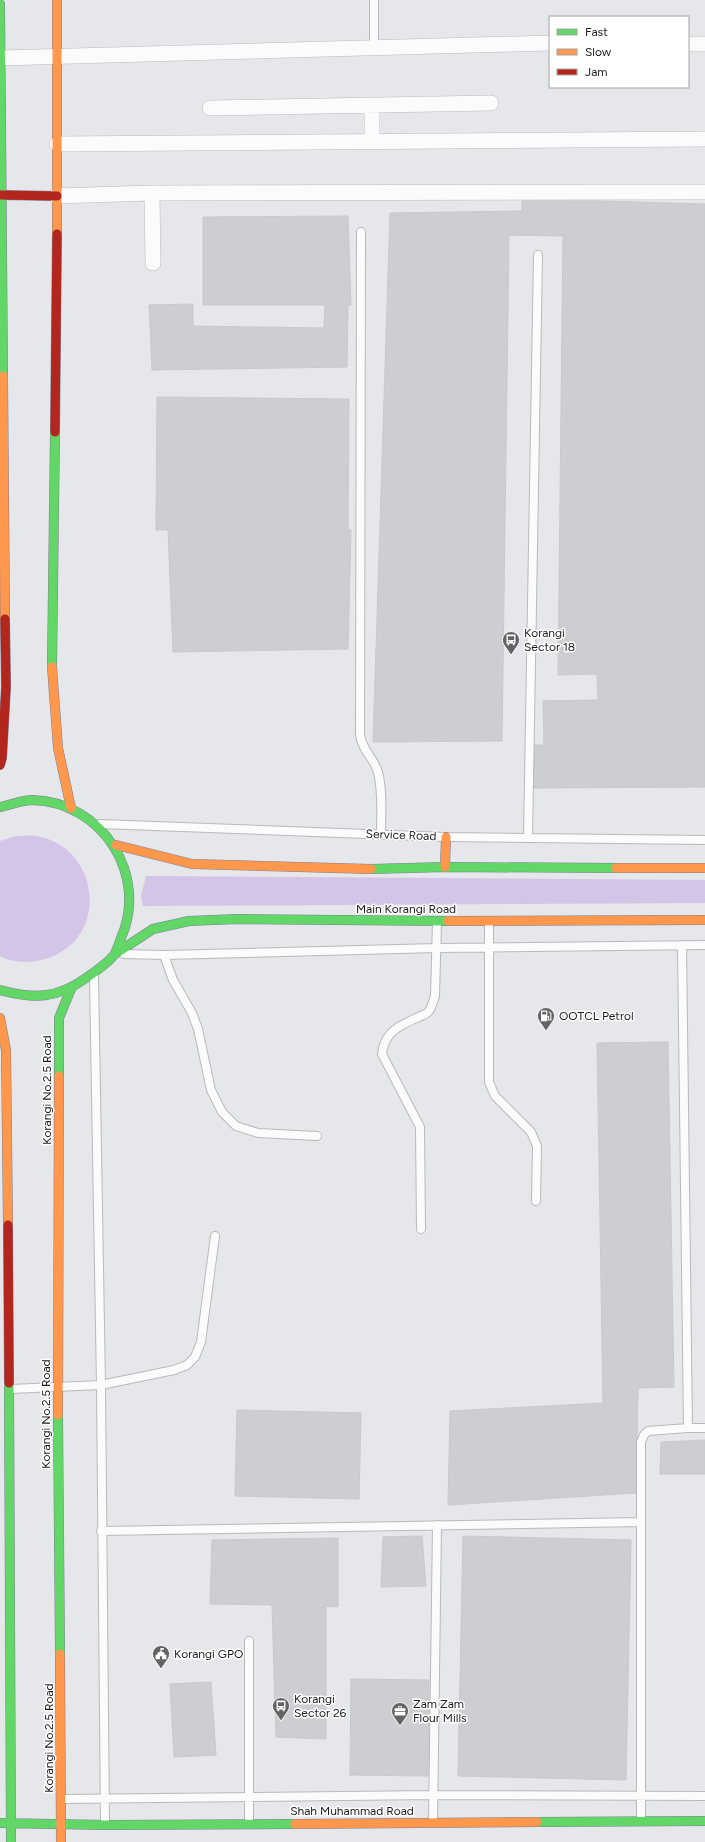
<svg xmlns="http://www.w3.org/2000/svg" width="705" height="1842" font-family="Figtree,sans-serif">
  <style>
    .grass { fill: #d3c4e8 }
    .building { fill: #ccced1; stroke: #c6cacd }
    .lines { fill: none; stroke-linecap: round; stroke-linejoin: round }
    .lane-casing { stroke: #b8b9ba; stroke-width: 10 }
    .street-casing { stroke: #b8b9ba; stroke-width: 16 }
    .fast-casing { stroke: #7f7e94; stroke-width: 10 }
    .slow-casing { stroke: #7f7e94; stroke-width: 10 }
    .jam-casing { stroke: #7f7e94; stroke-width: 10 }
    .lane { stroke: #fbfbfc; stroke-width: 8 }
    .street { stroke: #fbfbfc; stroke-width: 15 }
    .fast { stroke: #63d668; stroke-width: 9 }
    .slow { stroke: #ff974d; stroke-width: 9 }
    .jam { stroke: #b3261e; stroke-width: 9 }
    .labels { text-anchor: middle; stroke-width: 3; stroke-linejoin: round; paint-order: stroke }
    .poi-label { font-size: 12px; fill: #1c1c1c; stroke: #fff; text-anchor: start }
    .street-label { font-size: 12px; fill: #1c1c1c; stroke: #fff }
  </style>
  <rect width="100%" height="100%" fill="#e5e7ea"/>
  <path class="grass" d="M16,836C23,836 31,835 37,836C104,849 109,945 41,960C27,963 13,963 0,956V841Z
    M146,876L705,880V903L143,906L141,896Z"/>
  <path class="building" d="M522,201H603L705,204V787L534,788L535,745H544L543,701L598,700L597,674L558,675L563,236L509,235L502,741L373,742L390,213L522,211Z
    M348,216L351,305H348L347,367L152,370L149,305L193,304V326L324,328L325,305H203V217Z
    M157,397L349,399L348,530H351L348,649L173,652L168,530H156Z
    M668,1042L674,1387L638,1388L636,1493L448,1505L450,1411L603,1403L597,1043Z
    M237,1410L361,1413L359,1499L235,1496Z
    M705,1440V1474H660L661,1442Z
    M422,1536L426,1586L381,1587L383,1537Z
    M463,1536L631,1540L626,1780L458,1776Z
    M338,1538V1607L326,1606V1739L276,1737L272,1605L210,1604L212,1540Z
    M351,1679L429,1680L428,1776L350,1775Z
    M211,1682L216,1755L174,1757L170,1684Z"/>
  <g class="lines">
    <defs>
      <path id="lane" d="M374,0V47
        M361,232L360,734C361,749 374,758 378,772C383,792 381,814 381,834
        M100,824L446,837L705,840
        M528,838L538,255
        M489,922V1082L495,1096L531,1132L537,1146L536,1201
        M124,954L164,955L437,948L705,945
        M164,955L173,980L192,1013L198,1029L211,1090L222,1112L236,1126L258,1133L317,1136
        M94,977L101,1385L105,1823
        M421,1229L420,1127L382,1054C384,1032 400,1025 419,1017C422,1015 427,1014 429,1011C432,1007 433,1001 435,996L437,922
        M11,1389L101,1385L174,1370L187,1365L195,1357L201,1342L215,1236
        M688,1428H705
        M101,1531L641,1522
        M249,1641V1824
        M62,1799L433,1795L705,1796
        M641,1821V1442L644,1435L648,1431L688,1428L682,945
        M433,1822L437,1525"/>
      <path id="street" d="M688,44H705
        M0,58L550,43
        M210,108L491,103
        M372,140V105
        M57,144L705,139
        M152,193L153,263
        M57,196L152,193L705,192"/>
      <path id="fast" d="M0,4L3,376
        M52,667L55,432
        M0,807C10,805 22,800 33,800C102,802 149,875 121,938C119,944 117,950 114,955C107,964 96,971 86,978C57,999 34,999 0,990
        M371,869L445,867L616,868
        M115,954L153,929L189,921L238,919L448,921
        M59,1076V1018L71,989
        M9,1383L11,1842
        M58,1415L60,1654
        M537,1822L705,1821
        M0,1823L105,1825L295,1824"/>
      <path id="slow" d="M57,234V0
        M3,376L5,619
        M52,667L58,748L71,808
        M116,845L192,864L371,869
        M445,867L446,837
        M616,868H705
        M448,921L705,920
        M0,1018L6,1050L8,1225
        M58,1415L59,1076
        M60,1654L61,1842
        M295,1824L537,1822"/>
      <path id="jam" d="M0,195L57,196
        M55,432L57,234
        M0,765L2,758L6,687L5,619
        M8,1225L9,1383"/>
    </defs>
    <use href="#lane" class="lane-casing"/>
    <use href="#street" class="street-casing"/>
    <use href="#fast" class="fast-casing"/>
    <use href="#slow" class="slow-casing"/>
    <use href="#jam" class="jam-casing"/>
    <use href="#lane" class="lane"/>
    <use href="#street" class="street"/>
    <use href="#fast" class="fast"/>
    <use href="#slow" class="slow"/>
    <use href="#jam" class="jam"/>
  </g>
  <defs>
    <symbol id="bus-pin" viewBox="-11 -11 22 30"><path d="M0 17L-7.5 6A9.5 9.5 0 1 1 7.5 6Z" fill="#626364" stroke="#fff"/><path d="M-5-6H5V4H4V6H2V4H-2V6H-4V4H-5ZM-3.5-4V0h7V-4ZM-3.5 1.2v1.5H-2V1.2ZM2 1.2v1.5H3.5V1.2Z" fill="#fff"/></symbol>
    <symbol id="fuel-pin" viewBox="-11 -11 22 30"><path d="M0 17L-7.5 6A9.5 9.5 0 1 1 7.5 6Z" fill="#626364" stroke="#fff"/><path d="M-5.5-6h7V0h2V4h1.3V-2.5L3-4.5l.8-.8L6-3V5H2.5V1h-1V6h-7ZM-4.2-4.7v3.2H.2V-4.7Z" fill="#fff"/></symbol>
    <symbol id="civic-pin" viewBox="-11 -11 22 30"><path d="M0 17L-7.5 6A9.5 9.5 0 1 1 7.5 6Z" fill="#626364" stroke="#fff"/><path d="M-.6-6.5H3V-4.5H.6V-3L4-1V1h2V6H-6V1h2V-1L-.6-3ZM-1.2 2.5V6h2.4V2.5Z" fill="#fff"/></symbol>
    <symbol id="office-pin" viewBox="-11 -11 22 30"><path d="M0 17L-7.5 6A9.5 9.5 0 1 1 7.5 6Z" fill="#626364" stroke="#fff"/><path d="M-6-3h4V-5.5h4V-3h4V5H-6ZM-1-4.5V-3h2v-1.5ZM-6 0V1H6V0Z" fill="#fff"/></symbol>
  </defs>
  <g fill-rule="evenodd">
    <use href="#bus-pin" x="501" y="630" width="20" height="27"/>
    <use href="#fuel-pin" x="536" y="1006" width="20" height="27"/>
    <use href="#civic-pin" x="151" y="1644" width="20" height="27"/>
    <use href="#bus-pin" x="271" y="1696" width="20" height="27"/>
    <use href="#office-pin" x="390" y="1701" width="20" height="27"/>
  </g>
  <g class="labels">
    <g class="poi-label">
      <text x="524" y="637">Korangi<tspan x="524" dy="14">Sector 18</tspan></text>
      <text x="559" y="1020">OOTCL Petrol</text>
      <text x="174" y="1658">Korangi GPO</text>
      <text x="294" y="1703">Korangi<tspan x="294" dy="14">Sector 26</tspan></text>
      <text x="413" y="1708">Zam Zam<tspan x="413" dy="14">Flour Mills</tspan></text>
    </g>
    <g class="street-label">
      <text transform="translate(401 835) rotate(2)" y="4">Service Road</text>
      <text x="406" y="913">Main Korangi Road</text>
      <text transform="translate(47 1090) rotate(-90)" y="4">Korangi No.2.5 Road</text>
      <text transform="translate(46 1414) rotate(-90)" y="4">Korangi No.2.5 Road</text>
      <text transform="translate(49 1738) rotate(-90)" y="4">Korangi No.2.5 Road</text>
      <text x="352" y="1815">Shah Muhammad Road</text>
    </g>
  </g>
  <rect x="549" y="16" width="140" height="72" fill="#ffffff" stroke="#a4a4a4"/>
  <rect x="557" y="29" width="20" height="6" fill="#63d668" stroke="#a4a4a4"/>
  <text x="585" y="36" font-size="12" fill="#1c1c1c">Fast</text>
  <rect x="557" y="49" width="20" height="6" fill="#ff974d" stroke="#a4a4a4"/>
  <text x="585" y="56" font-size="12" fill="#1c1c1c">Slow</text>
  <rect x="557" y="69" width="20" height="6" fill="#b3261e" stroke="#a4a4a4"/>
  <text x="585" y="76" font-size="12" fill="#1c1c1c">Jam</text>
</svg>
